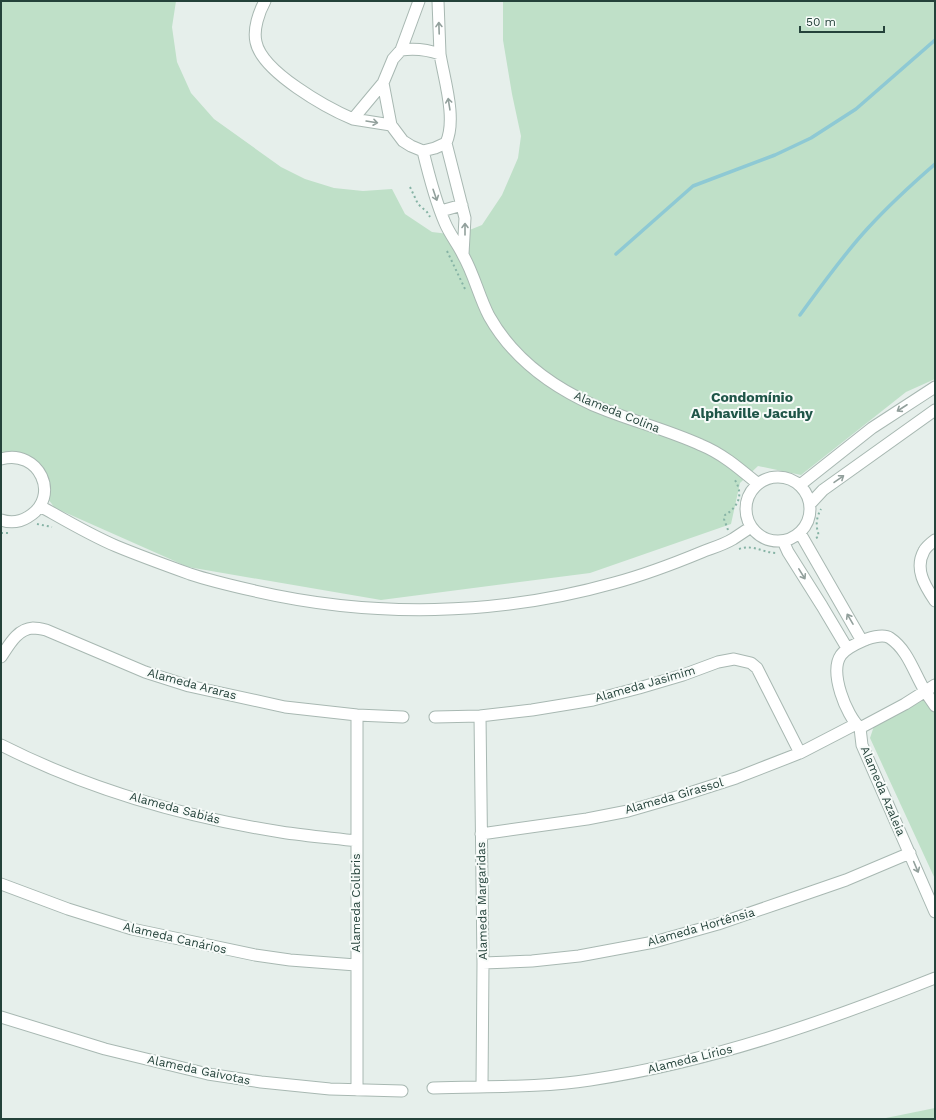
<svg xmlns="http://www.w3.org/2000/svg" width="936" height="1120" font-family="'Work Sans',sans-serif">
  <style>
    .green { fill: #bfe0c8 }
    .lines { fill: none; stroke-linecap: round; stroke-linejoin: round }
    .stream { stroke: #8ec9d4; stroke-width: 3.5 }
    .minor-casing { stroke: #a8b8b2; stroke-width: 13 }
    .path { stroke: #86b3a5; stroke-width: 2; stroke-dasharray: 2 3; stroke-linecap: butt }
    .minor { stroke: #fff; stroke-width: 11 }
    .oneway { stroke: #92a09c }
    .labels { text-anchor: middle; stroke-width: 4; stroke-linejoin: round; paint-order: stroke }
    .street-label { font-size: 12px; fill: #24423a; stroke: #f7fbf9 }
    .quarter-label { font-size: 14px; font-weight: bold; fill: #1f5548; stroke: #f7fbf9 }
  </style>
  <rect width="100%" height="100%" fill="#e6efeb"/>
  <path class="green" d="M1,1H176L172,27L177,62L191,93L214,119L281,167L305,179L334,188L363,191L392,189L405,214L432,232L457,235L482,225L502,195L518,158L521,136L512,94L503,40V1H935V379L906,392L801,475L758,466L740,483L731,524L590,573L381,600L188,567L55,508L40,489L26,454L1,452Z
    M918,698L931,700L935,705V879L870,738L875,723Z
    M935,1108V1119H881Z"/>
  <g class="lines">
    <path class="stream" d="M616,254L693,186L775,155L811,138L856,109L935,40
      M800,315C822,285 843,255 868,228C889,205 912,184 935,164"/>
    <defs>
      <path id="minor" d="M265,1C259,12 253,29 256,42C262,72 327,108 353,119
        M419,1L401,50L393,59L383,83L391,125L403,141L411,146L423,151L435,148L446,143
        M438,1L440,54
        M401,50C415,48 426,49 440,54C444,79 457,119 446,143L465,218L463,254
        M383,83L353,119L391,125
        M423,151C429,176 435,200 445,223C450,235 458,244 463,255C474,274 479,297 489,316C512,357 551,386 593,405C628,420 666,429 701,445C723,454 740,469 758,484
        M441,211L462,205
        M1,459C39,448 62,497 28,517C20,522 10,523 1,520
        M746 509a32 32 0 1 1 64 0a32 32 0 1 1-64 0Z
        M800,485L872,428L935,387
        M810,504L823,490L935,410
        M40,506C65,520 90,535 116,546C140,556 165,565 190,574C211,581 233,586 255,591C373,618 497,616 614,583C644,575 673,564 702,552C712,548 723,545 733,539C739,535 745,531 751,527
        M800,533L862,641
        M935,540C931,543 926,547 924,551C914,569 925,586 935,601
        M783,541L788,552L822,606L847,648
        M1,657C9,645 17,629 33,628C37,628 42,629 46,630L145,672L189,686L285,707L357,715L403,717
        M935,706C932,701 928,696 925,691C914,673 908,650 890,638C884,634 873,637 867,639C858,643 847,647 841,655C829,672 846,715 860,728L862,745L935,912
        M480,716L483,963L482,1086
        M435,717L480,716L532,710L593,700L639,688L683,675L718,662L734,659L751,663L757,668L800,753
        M860,728L905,704L935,685
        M1,745C88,789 185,817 281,832C306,836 332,838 357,841
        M481,834L587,819L628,811L680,796L736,778L800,753L856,724
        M1,884L68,909L132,929L255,955L290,960L356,965
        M483,963L532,961L579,956L654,942L718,924L788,900L846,880L910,853
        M1,1017L105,1049L208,1074L261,1082L330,1089L402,1091
        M433,1088C485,1086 539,1088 590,1080C710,1062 824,1022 935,978
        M357,1090V715"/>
    </defs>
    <use href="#minor" class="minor-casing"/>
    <path class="path" d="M410,187L418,204L427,212L430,217
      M447,251L465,289
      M37,524L52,527
      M728,530L724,519L725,515C738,507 744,495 735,480
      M1,533H9
      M816,538L818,537C819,532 817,531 817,527C816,521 818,514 821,509
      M739,549C754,544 763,553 777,553"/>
    <use href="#minor" class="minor"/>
  </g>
  <defs><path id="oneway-shaft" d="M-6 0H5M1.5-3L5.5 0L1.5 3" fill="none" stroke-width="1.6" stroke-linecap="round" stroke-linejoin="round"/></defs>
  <g class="oneway">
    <use href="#oneway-shaft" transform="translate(439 28) rotate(-92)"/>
    <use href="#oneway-shaft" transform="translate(449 104) rotate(-99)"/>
    <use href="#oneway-shaft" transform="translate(372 122) rotate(9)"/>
    <use href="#oneway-shaft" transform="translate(435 195) rotate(71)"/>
    <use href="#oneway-shaft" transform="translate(465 229) rotate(-90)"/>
    <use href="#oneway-shaft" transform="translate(902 408) rotate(147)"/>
    <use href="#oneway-shaft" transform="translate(839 479) rotate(-35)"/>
    <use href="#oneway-shaft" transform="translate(802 574) rotate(58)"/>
    <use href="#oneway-shaft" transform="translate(850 619) rotate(-120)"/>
    <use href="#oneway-shaft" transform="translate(916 867) rotate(67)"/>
  </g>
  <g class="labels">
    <g class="street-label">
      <text transform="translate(617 412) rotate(22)" y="4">Alameda Colina</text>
      <text transform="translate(192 684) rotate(15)" y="4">Alameda Araras</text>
      <text transform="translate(645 684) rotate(-16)" y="4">Alameda Jasimim</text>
      <text transform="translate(883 791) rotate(67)" y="4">Alameda Azaleia</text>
      <text transform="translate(674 796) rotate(-16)" y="4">Alameda Girassol</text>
      <text transform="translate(175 808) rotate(15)" y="4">Alameda Sabiás</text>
      <text transform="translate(482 901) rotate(-91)" y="4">Alameda Margaridas</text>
      <text transform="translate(356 903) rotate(-90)" y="4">Alameda Colibris</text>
      <text transform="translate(701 927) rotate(-16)" y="4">Alameda Hortênsia</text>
      <text transform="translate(175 938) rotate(13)" y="4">Alameda Canários</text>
      <text transform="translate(690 1059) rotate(-14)" y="4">Alameda Lírios</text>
      <text transform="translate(199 1070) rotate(12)" y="4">Alameda Gaivotas</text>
    </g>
    <g class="quarter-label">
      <text x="752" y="402">Condomínio<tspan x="752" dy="16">Alphaville Jacuhy</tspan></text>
    </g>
  </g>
  <rect width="936" height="1120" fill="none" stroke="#24423a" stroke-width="4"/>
  <path d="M800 26v6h84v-6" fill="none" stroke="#24423a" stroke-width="2"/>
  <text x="806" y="26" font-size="12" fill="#24423a" stroke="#f7fbf9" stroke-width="3" paint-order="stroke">50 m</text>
</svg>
